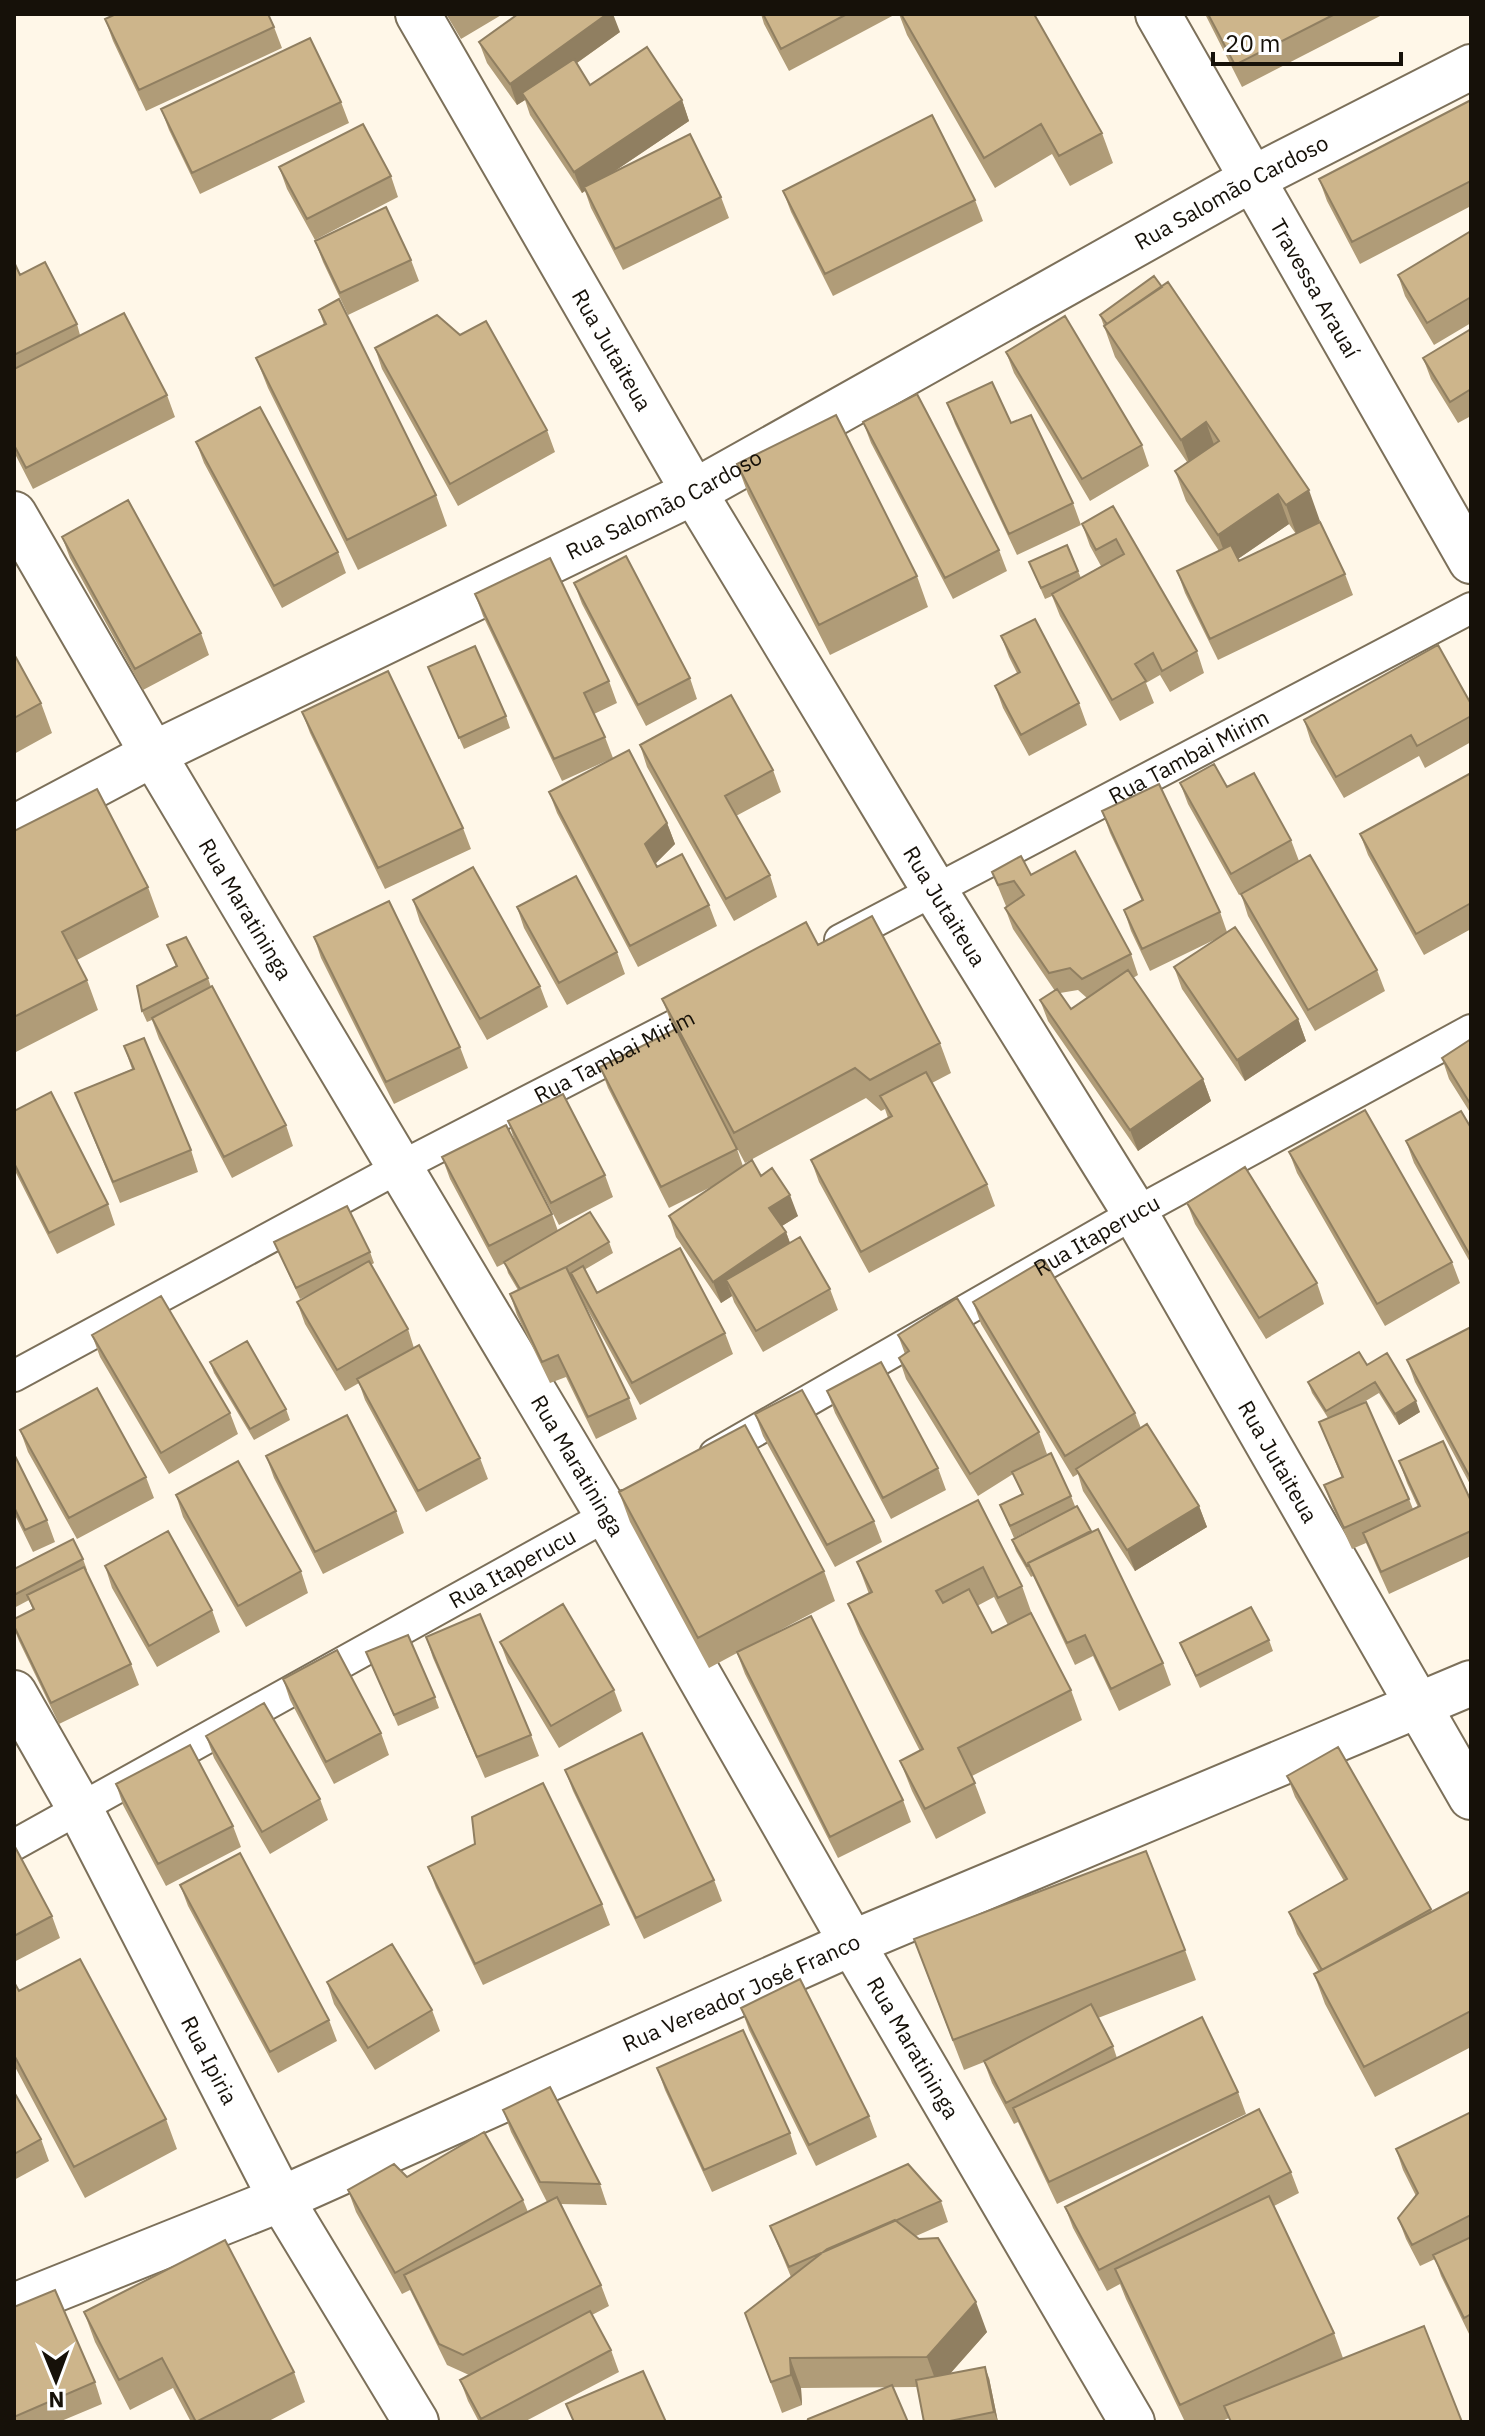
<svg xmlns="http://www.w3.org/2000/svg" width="1485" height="2436" font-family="'IBM Plex Sans',sans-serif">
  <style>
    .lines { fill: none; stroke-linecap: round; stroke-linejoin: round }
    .lane-casing { stroke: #7c705a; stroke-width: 34 }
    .street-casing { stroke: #7c705a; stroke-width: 48 }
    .secondary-casing { stroke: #7c705a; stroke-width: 48 }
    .lane { stroke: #fff; stroke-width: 30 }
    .street { stroke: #fff; stroke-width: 44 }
    .secondary { stroke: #fff; stroke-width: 44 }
    .wall { fill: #b09c78; fill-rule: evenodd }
    .shaded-wall { fill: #907f61 }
    .building { fill: #cdb58b; stroke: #907f61; stroke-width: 2 }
    .labels { text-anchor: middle; stroke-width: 6; stroke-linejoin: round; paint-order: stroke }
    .street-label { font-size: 22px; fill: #161109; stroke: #fff }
  </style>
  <rect width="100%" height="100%" fill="#fff7e8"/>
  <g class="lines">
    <defs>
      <g id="lane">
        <path id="s1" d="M840,940L1471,608"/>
        <path id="s2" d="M14,1376L400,1167L708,1008"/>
        <path id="s3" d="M715,1454L1135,1213L1471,1030"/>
        <path id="s4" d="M14,1845L624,1506"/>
      </g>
      <g id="street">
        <path id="s5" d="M418,14L694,492L935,891L1135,1213L1471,1797"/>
        <path id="s6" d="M1158,14L1471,561"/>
        <path id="s7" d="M14,514L153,754L608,1516L852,1943L1132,2422"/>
        <path id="s8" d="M14,1693L79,1807L281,2199L416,2422"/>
      </g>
      <g id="secondary">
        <path id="s9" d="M14,828L153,754L694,492L1252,179L1471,67"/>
        <path id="s10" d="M14,2306L281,2199L852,1943L1471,1683"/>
      </g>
    </defs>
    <use href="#lane" class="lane-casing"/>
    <use href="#street" class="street-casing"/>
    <use href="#secondary" class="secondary-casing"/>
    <use href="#lane" class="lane"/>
    <use href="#street" class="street"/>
    <use href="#secondary" class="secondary"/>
  </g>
  <path class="wall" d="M446,14H503L461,39Z
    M761,14H894V15L789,71L764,24Z
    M899,14H1034L1102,133L1113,163L1070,186L1052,154L995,188L907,35Z
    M1205,14H1384L1242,87Z
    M105,19L274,27L282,48L146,111L113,41Z
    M620,32L577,63L590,85L682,100L689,121L612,173L721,197L729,218L623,270L591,208L585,191L582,193L530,115L525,100L517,105L487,63L479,42Z
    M1471,100V206L1360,264L1327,201L1319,179Z
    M341,102L349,123L200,194L169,130L161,109Z
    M279,167L391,176L398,197L315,240L287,189Z
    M783,191L975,200L983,221L833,296L791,212Z
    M1471,231V323L1434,345L1405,296L1398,275Z
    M315,241L411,260L419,281L348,315L323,262Z
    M14,262L20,275L77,324L80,335L167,395L175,417L33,489L14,452Z
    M319,310L436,495L447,526L358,570L268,388L256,358L324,325Z
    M1100,315L1320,521L1312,526L1345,574L1353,595L1218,660L1185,593L1177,571L1219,551L1186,501L1175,471L1187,462L1115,357ZM1289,524L1296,534L1239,561L1238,559Z
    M1471,329V416L1458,423L1431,379L1423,358Z
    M375,348L547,430L555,452L458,506L382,369Z
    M1006,352L1142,445L1149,466L1090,501L1014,373Z
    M947,403L1011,423L1073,503L1081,525L1017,555L955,424Z
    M863,422L999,550L1007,571L953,599L871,443Z
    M196,442L338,552L346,573L282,608L204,463Z
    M737,464L917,576L928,607L830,655L748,494Z
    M1113,506L1197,651L1204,673L1170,692L1160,675L1146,683L1154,703L1120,721L1060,616L1052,596L1045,599L1029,562L1067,545L1081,578L1101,566L1090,546L1082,524Z
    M62,537L201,633L209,655L143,690L70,558Z
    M574,583L690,678L697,699L646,726L582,604Z
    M475,594L609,681L617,703L594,714L605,737L613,758L562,781L483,616Z
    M1001,636L1079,703L1087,725L1029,756L1003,708L995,686L1017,673L1009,657Z
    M14,654L41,703L52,733L14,754Z
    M428,667L506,716L510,728L464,749Z
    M1471,704V742L1425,768L1419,756L1344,798L1311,742L1304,720Z
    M302,712L463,828L471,849L385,889L310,733Z
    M640,745L773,770L781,792L736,816L770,875L777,897L734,921L647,767Z
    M1471,773V929L1424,955L1368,855L1360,834Z
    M1180,783L1227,787L1291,840L1299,861L1377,970L1385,991L1315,1031L1248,916L1241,894L1263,882L1239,895L1188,804Z
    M549,792L667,823L675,844L656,863L657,867L709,905L717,926L638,967L557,813Z
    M1102,811L1220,912L1227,932L1298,1019L1306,1041L1245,1081L1182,989L1174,967L1216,939L1150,971L1131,931L1124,910L1142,901L1110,833Z
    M14,831L148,887L159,917L77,960L87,980L98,1010L14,1053Z
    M992,872L1031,875L1131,954L1138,975L1133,978L1203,1079L1211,1101L1138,1151L1048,1021L1040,1000L1055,991L1013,929L1005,908L1006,906ZM1078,990L1087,998L1071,1009L1060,993Z
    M413,900L540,986L548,1007L487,1040L420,922Z
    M517,907L617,952L625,974L567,1005L524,928Z
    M314,937L460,1047L468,1068L394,1104L321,958Z
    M167,945L208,978L211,987L286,1125L293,1146L232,1178L159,1039L152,1020L147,1022L142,1011L176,966Z
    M818,945L940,1043L951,1073L932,1083L987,1184L995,1206L869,1273L819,1182L811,1160L888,1118L885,1109L881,1111L866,1098L745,1163L720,1116L737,1149L743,1166L761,1176L798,1216L782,1226L786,1232L790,1243L830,1289L838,1310L763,1352L734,1302L732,1296L721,1303L676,1237L669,1216L713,1186L669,1208L608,1088L600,1067L674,1030L662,999Z
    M1471,1039V1114L1449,1079L1442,1058Z
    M124,1046L191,1150L198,1172L120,1203L75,1093L132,1069Z
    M14,1111L108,1204L115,1225L57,1254L14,1169Z
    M508,1121L605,1175L613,1197L559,1225L515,1142Z
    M1471,1128V1264L1414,1163L1406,1141Z
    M1289,1152L1452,1262L1460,1283L1385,1326L1297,1173Z
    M442,1157L552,1214L558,1231L609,1242L613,1253L584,1270L597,1293L725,1333L733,1354L640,1405L580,1296L629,1398L637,1419L596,1439L566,1377L550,1383L517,1315L510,1294L518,1290L508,1273L505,1263L497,1267L450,1179Z
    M1187,1203L1317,1283L1324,1304L1266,1339L1195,1224Z
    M274,1242L370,1252L374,1263L371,1265L408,1329L414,1348L480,1458L488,1479L426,1512L365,1400L359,1383L345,1391L305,1324L297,1302L317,1291L300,1299Z
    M973,1302L1135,1413L1141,1428L1199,1506L1207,1527L1135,1571L1083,1491L1078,1474L1073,1477L981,1324Z
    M1471,1327V1486L1415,1382L1407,1360Z
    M92,1335L230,1413L238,1434L169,1474L100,1357Z
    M898,1335L1039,1432L1047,1454L1038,1459L1071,1496L1075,1506L1163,1663L1171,1685L1119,1711L1093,1656L1075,1665L1033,1576L1031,1577L1016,1551L1012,1540L1049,1520L1014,1538L1000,1505L1022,1495L1013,1474L978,1496L906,1379L899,1358L905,1354Z
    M210,1362L286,1409L290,1420L254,1440L214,1373Z
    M1367,1365L1420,1412L1399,1425L1379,1393L1359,1405L1409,1499L1413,1509L1418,1507L1407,1483L1399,1461L1471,1501V1556L1389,1594L1366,1543L1352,1549L1332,1506L1324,1485L1342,1478L1319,1422L1328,1418L1312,1393L1308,1382Z
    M827,1391L938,1468L946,1490L891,1519L835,1413Z
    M755,1414L874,1521L882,1542L835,1567L763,1436Z
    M20,1430L146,1477L154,1498L77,1539L28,1452Z
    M14,1454L47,1520L55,1542L33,1552L14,1513Z
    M266,1456L396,1511L404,1533L323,1574L274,1478Z
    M619,1492L824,1571L835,1601L756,1643L903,1800L911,1822L838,1858L745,1674L737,1653L709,1668L630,1522Z
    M176,1495L301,1571L308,1593L246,1627L183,1517Z
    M978,1500L1022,1586L1033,1617L1071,1690L1082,1720L972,1776L986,1813L936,1839L912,1791L900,1761L920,1751L860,1634L848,1604L869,1594L857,1562ZM994,1597L1008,1625L992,1633L977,1606Z
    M83,1559L87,1570L86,1571L131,1664L139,1685L59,1724L19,1641L14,1628V1619L33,1610L29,1600L14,1608V1569Z
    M105,1566L212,1610L220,1632L157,1667L112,1588Z
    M426,1637L531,1735L539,1756L485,1778L433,1658Z
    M1269,1640L1273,1651L1200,1688L1180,1643Z
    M500,1642L614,1690L622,1711L559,1748L508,1663Z
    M366,1652L435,1697L439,1708L398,1726Z
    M283,1679L381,1733L389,1755L334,1784L290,1700Z
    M206,1736L320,1799L328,1820L270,1854L214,1758Z
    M565,1770L714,1880L722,1901L644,1939L573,1791Z
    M1287,1776L1431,1909L1432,1912L1471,1891V2047L1375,2097L1325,2004L1314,1974L1319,1972L1297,1934L1289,1912L1344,1881L1295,1797Z
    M116,1784L233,1826L241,1847L166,1886L123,1805Z
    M14,1845L52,1916L60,1938L14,1962Z
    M428,1867L602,1904L610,1925L483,1985L436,1888Z
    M180,1885L329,2020L337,2041L278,2073L188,1906Z
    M1185,1950L1196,1980L1098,2018L1113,2046L1117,2058L1238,2092L1246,2114L1057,2204L1018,2122L1014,2124L992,2083L984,2062L964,2070L925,1969Z
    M14,1982L19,1991L166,2119L177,2149L85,2198L14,2065Z
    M327,1982L432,2010L440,2031L375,2070L334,2004Z
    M741,2008L869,2116L877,2137L816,2166L749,2030Z
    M657,2068L790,2133L797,2154L712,2192L665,2090Z
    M14,2092L41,2139L49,2161L14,2180Z
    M503,2110L600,2184L607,2205L560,2204L601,2285L609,2306L592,2315L611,2350L619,2372L524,2422H479L468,2401L460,2380L469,2375L447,2365L410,2290L402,2294L356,2212L348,2190L407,2177L523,2200L528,2212L547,2202L511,2132Z
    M1471,2112V2338L1441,2276L1435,2259L1420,2266L1406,2239L1398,2218L1416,2196L1403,2170L1396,2149Z
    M1291,2172L1299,2193L1274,2206L1334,2333L1343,2358L1462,2422H1230L1229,2418L1220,2422H1185L1126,2299L1120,2284L1107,2291L1073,2228L1065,2207Z
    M941,2201L948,2222L916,2236L987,2332L950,2374L989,2378L998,2422H924L917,2387L801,2388L802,2405L782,2413L745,2313L791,2277L770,2226Z
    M14,2307L95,2382L102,2404L59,2422H14Z
    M84,2312L294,2372L305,2402L267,2422H191L173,2388L130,2410L95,2342Z"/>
  <path class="shaded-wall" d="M607,14H613L620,32L526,99L522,93L525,100L517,105L510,84Z
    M682,100L689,121L582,193L574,172Z
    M1206,422L1217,453L1192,470L1181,440Z
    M1309,490L1320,521L1297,536L1286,505Z
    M1278,494L1289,524L1229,565L1218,535Z
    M667,823L675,844L653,866L645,844Z
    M1298,1019L1306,1041L1245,1081L1237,1060Z
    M1203,1079L1211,1101L1138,1151L1130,1130Z
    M790,1195L798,1216L777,1229L769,1208Z
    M786,1232L794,1254L726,1280L732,1296L721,1303L713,1282Z
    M1416,1401L1420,1412L1399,1425L1395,1414Z
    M1199,1506L1207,1527L1135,1571L1127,1550Z
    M976,2302L987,2332L938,2387L927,2357Z
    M790,2358L801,2388L802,2405L791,2375Z
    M985,2367L989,2378L998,2422L994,2412Z"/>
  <path class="building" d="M116,14H268L274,27L139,90L105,19Z
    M518,14H607L510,84L479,42Z
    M763,14H847L781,49Z
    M901,14H1034L1102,133L1059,156L1041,124L984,158Z
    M1208,14H1335L1235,65Z
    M310,38L341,102L192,173L161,109Z
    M647,47L682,100L574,172L522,93L574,59L590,85Z
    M1471,100V181L1352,242L1319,179Z
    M932,115L975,200L825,274L783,191Z
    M363,124L391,176L307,219L279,167Z
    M690,134L721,197L615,249L584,187Z
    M386,207L411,260L340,293L315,241Z
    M1471,231V297L1427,323L1398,275Z
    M14,262L20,275L45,262L77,324L14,355Z
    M1154,276L1162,287L1107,324L1100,315Z
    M1168,282L1309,490L1286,505L1278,494L1218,535L1175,471L1219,441L1206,422L1181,440L1104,326Z
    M339,299L436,495L347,540L256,358L326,324L319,310Z
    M124,313L167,395L26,468L14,445V369Z
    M437,315L460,335L486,321L547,430L450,484L375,348Z
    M1065,316L1142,445L1082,479L1006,352Z
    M1471,329V389L1450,402L1423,358Z
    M992,382L1011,423L1031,415L1073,503L1009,534L947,403Z
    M917,394L999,550L945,578L863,422Z
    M260,407L338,552L274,586L196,442Z
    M836,415L917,576L819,625L737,464Z
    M128,500L201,633L135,669L62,537Z
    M1113,506L1197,651L1162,671L1153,653L1135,664L1146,681L1112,700L1052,594L1124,554L1116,539L1096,550L1082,524Z
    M1320,522L1345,574L1210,639L1177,571L1231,545L1239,561Z
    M1067,545L1078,571L1041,588L1029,562Z
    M626,556L690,678L638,705L574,583Z
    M550,558L609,681L584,693L605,737L554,759L475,594Z
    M1035,619L1079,703L1021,735L995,686L1020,672L1001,636Z
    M1438,645L1471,704V716L1417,746L1411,735L1336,777L1304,720Z
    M475,646L506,716L459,738L428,667Z
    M14,654L41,703L14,718Z
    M388,671L463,828L378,868L302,712Z
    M731,695L773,770L725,796L770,875L726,899L640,745Z
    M629,750L667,823L645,844L657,867L682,854L709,905L630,946L549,792Z
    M1214,764L1227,787L1254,773L1291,840L1231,874L1180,783Z
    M1471,773V903L1416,934L1360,834Z
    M1159,784L1220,912L1142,949L1124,910L1143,900L1102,811Z
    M97,789L148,887L62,932L87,980L14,1017V831Z
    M1075,851L1131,954L1082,979L1070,968L1049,973L1005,908L1024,895L1014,881L998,885L992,872L1021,856L1031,875Z
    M1310,855L1377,970L1308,1010L1241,894Z
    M473,867L540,986L480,1019L413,900Z
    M576,876L617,952L559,983L517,907Z
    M389,901L460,1047L386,1082L314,937Z
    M872,916L940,1043L870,1080L855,1068L734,1133L662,999L806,922L818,945Z
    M1235,927L1298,1019L1237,1060L1174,967Z
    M186,937L208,978L142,1011L137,986L177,966L167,945Z
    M1128,970L1203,1079L1130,1130L1040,1000L1057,989L1071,1009Z
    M212,986L286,1125L224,1157L152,1018Z
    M676,1029L737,1149L661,1187L600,1067Z
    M144,1038L191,1150L113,1182L75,1093L134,1069L124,1046Z
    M1471,1039V1105L1442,1058Z
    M926,1072L987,1184L861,1252L811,1160L892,1116L880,1096Z
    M51,1092L108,1204L49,1233L14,1163V1111Z
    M563,1094L605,1175L551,1203L508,1121Z
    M1365,1110L1452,1262L1377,1304L1289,1152Z
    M1461,1111L1471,1128V1257L1406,1141Z
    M506,1125L552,1214L489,1246L442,1157Z
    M752,1160L761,1176L772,1168L790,1195L769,1208L786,1232L713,1282L669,1216Z
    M1245,1167L1317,1283L1259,1318L1187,1203Z
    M347,1206L370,1252L296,1288L274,1242Z
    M590,1212L609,1242L566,1267L520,1289L504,1262Z
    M800,1237L830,1289L756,1331L726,1280Z
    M680,1248L725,1333L632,1383L571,1273L583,1266L597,1293Z
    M1044,1260L1135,1413L1065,1456L973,1302Z
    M369,1261L408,1329L337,1370L297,1302Z
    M566,1267L629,1398L588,1417L558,1355L542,1362L510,1294Z
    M161,1296L230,1413L161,1453L92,1335Z
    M957,1298L1039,1432L970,1474L899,1358L909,1351L898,1335Z
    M1471,1327V1479L1407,1360Z
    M247,1341L286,1409L250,1429L210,1362Z
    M419,1345L480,1458L418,1491L357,1379Z
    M1359,1352L1367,1365L1387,1353L1416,1401L1395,1414L1375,1382L1326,1411L1308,1382Z
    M881,1362L938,1468L883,1498L827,1391Z
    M97,1388L146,1477L69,1518L20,1430Z
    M802,1390L874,1521L827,1545L755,1414Z
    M1366,1402L1409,1499L1344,1528L1324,1485L1343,1477L1319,1422Z
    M347,1415L396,1511L315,1552L266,1456Z
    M1147,1424L1199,1506L1127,1550L1076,1469Z
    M745,1425L824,1571L698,1638L619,1492Z
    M1443,1441L1471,1501V1531L1381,1572L1363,1533L1420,1506L1399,1461Z
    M1051,1453L1071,1496L1010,1526L1000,1505L1023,1494L1012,1472Z
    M14,1454L47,1520L25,1530L14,1507Z
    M238,1461L301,1571L238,1606L176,1495Z
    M978,1500L1022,1586L998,1598L983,1567L936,1591L943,1603L969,1589L992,1633L1031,1613L1071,1690L958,1748L975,1783L925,1809L900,1761L923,1749L848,1604L872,1592L857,1562Z
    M1077,1506L1091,1531L1028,1563L1029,1565L1027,1566L1012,1540Z
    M1098,1529L1163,1663L1111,1689L1085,1635L1067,1643L1028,1563Z
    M168,1531L212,1610L149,1646L105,1566Z
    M73,1539L83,1559L14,1595V1569Z
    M84,1567L131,1664L51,1703L14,1626V1619L34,1609L27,1595Z
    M563,1604L614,1690L551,1726L500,1642Z
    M1251,1607L1269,1640L1196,1676L1180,1643Z
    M480,1614L531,1735L477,1757L426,1637Z
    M811,1616L903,1800L830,1837L737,1652Z
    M408,1635L435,1697L394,1715L366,1652Z
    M337,1650L381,1733L326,1762L283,1679Z
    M264,1703L320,1799L262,1832L206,1736Z
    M642,1733L714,1880L636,1918L565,1770Z
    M190,1745L233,1826L158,1864L116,1784Z
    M1338,1747L1431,1909L1322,1970L1289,1912L1347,1879L1287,1776Z
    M543,1783L602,1904L475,1964L428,1867L475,1844L472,1817Z
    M14,1845L52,1916L14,1936Z
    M1146,1851L1185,1950L953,2040L914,1939Z
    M240,1853L329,2020L270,2052L180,1885Z
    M1471,1891V2011L1364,2067L1314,1974Z
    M392,1944L432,2010L368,2048L327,1982Z
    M80,1959L166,2119L74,2167L14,2055V1982L19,1991Z
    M800,1979L869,2116L809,2145L741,2008Z
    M1091,2004L1113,2046L1006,2103L984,2061Z
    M1202,2017L1238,2092L1049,2182L1013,2108Z
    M743,2030L790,2133L704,2170L657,2068Z
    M550,2087L600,2184L540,2182L503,2110Z
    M14,2092L41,2139L14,2154Z
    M1259,2109L1291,2172L1099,2270L1065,2207Z
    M1471,2112V2215L1412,2245L1398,2218L1418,2193L1396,2149Z
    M484,2132L523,2200L395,2273L348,2190L394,2164L407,2177Z
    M908,2164L941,2201L789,2267L770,2226Z
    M1269,2196L1334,2333L1180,2405L1115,2269Z
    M557,2197L601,2285L463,2355L439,2344L404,2275Z
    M895,2220L919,2239L938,2238L976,2302L927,2357L790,2358L791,2375L771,2382L745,2313L827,2249Z
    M1471,2237V2314L1464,2318L1433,2255Z
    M225,2240L294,2372L196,2422L162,2358L119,2380L84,2312Z
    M55,2290L95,2382L14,2417V2307Z
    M590,2311L611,2350L481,2419L460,2380Z
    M1424,2326L1462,2422H1231L1224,2406Z
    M985,2367L994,2412L945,2422H924L916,2380Z
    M643,2371L666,2422H574L566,2404Z
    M892,2385L908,2422H807L808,2419Z"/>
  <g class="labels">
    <g class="street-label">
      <text dy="8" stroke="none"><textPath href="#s9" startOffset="1374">Rua Salomão Cardoso</textPath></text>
      <text dy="8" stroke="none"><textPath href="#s6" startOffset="316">Travessa Arauaí</textPath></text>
      <text dy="8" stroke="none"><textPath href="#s5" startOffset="388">Rua Jutaiteua</textPath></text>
      <text dy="8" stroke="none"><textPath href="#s9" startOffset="726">Rua Salomão Cardoso</textPath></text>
      <text dy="8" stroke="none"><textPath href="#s1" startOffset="394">Rua Tambai Mirim</textPath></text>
      <text dy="8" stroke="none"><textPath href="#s5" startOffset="1036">Rua Jutaiteua</textPath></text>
      <text dy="8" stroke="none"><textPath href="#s7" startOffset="458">Rua Maratininga</textPath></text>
      <text dy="8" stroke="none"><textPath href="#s2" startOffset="680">Rua Tambai Mirim</textPath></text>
      <text dy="8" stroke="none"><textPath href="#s3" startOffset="440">Rua Itaperucu</textPath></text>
      <text dy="8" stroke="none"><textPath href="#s5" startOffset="1684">Rua Jutaiteua</textPath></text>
      <text dy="8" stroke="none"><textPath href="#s7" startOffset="1106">Rua Maratininga</textPath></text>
      <text dy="8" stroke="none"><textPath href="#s4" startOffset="570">Rua Itaperucu</textPath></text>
      <text dy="8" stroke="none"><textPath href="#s10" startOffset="792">Rua Vereador José Franco</textPath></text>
      <text dy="8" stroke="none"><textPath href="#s7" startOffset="1778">Rua Maratininga</textPath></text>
      <text dy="8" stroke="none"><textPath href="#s8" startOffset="416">Rua Ipiria</textPath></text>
    </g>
  </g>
  <rect width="1485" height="2436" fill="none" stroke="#161109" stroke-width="32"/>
  <g transform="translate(56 2380) rotate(179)" stroke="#ffffff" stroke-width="6" paint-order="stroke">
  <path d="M0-6L14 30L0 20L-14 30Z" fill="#161109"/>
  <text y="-12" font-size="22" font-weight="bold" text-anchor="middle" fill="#161109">N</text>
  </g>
  <path d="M1213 52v12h188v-12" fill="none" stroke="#161109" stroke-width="4"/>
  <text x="1225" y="52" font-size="24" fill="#161109" stroke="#ffffff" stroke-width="6" paint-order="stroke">20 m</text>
</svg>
